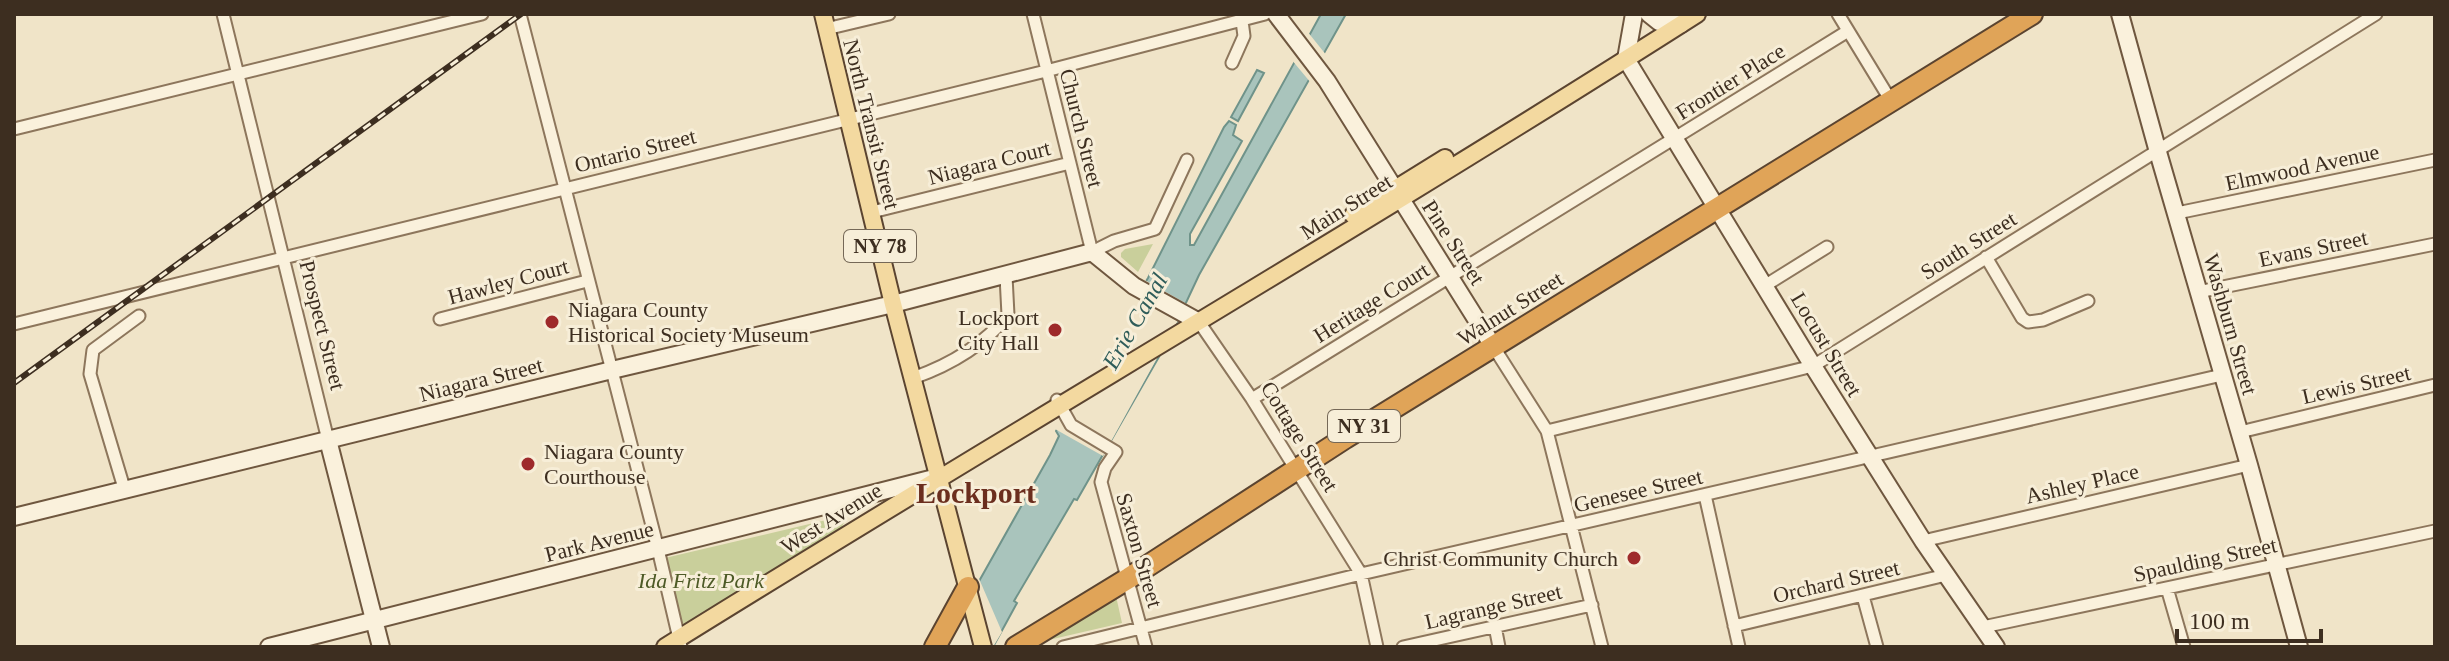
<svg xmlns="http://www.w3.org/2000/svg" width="2449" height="661" font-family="Georgia,serif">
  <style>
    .green { fill: #c9cf9b }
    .water { fill: #a9c4bc; stroke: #6f938a; stroke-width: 2 }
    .pier { fill: #f0e4c8 }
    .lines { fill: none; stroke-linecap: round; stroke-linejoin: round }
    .street-casing { stroke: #8d765c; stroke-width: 15 }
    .secondary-casing { stroke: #6f573f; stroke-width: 20 }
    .primary-casing { stroke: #5b4430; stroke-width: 20 }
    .highway-casing { stroke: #5b4430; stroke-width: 24 }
    .street { stroke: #faf1dc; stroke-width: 11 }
    .secondary { stroke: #faf1dc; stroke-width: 16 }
    .primary { stroke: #f3d9a0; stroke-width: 16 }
    .highway { stroke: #e0a458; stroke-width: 20 }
    .rail-casing { stroke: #3d2e20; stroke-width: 6 }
    .rail { stroke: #f7eed8; stroke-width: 3; stroke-dasharray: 9; stroke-linecap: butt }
    .poi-dot { fill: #9e2a2b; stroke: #f7eed8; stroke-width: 3 }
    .labels { text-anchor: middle; stroke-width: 6; stroke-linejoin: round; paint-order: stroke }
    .shield { fill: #f7eed8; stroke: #756857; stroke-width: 2 }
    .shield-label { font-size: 20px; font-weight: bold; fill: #3d2e20 }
    .street-label { font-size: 22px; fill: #3d2e20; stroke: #f7eed8 }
    .poi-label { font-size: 22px; fill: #3d2e20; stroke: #f7eed8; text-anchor: start }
    .park-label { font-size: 22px; font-style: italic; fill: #4d5a26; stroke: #f7eed8 }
    .water-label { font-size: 24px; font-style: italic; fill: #2f5d5a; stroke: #f7eed8 }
    .district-label { font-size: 30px; font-weight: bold; fill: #6b2e1e; stroke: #f7eed8 }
  </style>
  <rect width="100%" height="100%" fill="#f0e4c8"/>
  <path class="green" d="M1153,244L1138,272L1121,257V253L1125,249Z
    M839,517L844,522L841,529L682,626L665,558Z
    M1116,596L1122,623L1040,642Z"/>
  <path class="water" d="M1321,14H1346L1199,275L1168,341L1077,500L1074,499L1014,601L1017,603L993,647H942L1050,455L1059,436L1056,431L1148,278L1224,127L1229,121L1236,125L1233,135L1242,141L1190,234V245H1194Z
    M1257,70L1264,73L1238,121L1231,117Z"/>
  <path class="pier" d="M1307,31L1327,56L1311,83L1291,59Z
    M1143,279L1187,304L1103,456L1055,429Z
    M977,574L1002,632L993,647H938Z"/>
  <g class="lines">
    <defs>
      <path id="street" d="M223,14L328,440
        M520,14L658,549L681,647
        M1033,14L1092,252L1114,241L1155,229L1187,160
        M1838,14L1891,101
        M826,29L889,14
        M1232,63L1244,36L1242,21
        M14,129L482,14
        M872,212L1070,163
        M2177,213L2435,160
        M1986,257L2022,318L2028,322L2043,320L2088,301
        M1766,285L1827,247
        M2198,292L2435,244
        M440,319L587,281
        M1199,322L1252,399L1361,574L1377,647
        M14,324L1046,71L1265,14
        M1493,346L1547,431L1602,647
        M913,378C950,365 983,346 1008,315L1006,276
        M1252,399L1848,31
        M1057,400L1071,425L1116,452L1105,468L1101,482L1146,647
        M1547,431L1813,366L2376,14
        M2240,432L2435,385
        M124,488L90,374L93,350L139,316
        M1705,495L1739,647
        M1923,541L2249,465
        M2167,588L2184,647
        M1863,596L1877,647
        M1495,626L1499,647
        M1734,626L1946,575
        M1983,627L2435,531
        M1063,647L1361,574L2222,375
        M1403,647L1592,605"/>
      <path id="secondary" d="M1276,14L1327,81L1493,346
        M1634,14L1626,59L1813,366L1923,541L1996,647
        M1649,14L1659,22L1681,24
        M2120,14L2158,152L2249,465L2299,647
        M328,440L381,647
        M14,517L612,370L893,304L1092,252L1134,286L1199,322
        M269,647L938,477"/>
      <path id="primary" d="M823,14L893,304L983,647
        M1353,215L1445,158
        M665,647C1008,433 1357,231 1697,14"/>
      <path id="highway" d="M935,647L968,587
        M1016,647L1129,578L1345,438L2032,14"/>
    </defs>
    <use href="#street" class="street-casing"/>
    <use href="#secondary" class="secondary-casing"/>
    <use href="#primary" class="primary-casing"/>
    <use href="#highway" class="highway-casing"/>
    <use href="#street" class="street"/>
    <use href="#secondary" class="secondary"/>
    <use href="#primary" class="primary"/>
    <use href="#highway" class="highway"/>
    <defs>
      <path id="rail" d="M14,383L521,14"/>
    </defs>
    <use href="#rail" class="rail-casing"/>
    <use href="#rail" class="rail"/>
  </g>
  <g class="poi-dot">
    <circle cx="552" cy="322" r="8"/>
    <circle cx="1055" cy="330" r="8"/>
    <circle cx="528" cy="464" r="8"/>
    <circle cx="1634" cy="558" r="8"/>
  </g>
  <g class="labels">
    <g class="shield">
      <rect x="844" y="230" width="72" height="32" rx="6"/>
      <rect x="1328" y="410" width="72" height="32" rx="6"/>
    </g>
    <g class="shield-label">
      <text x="880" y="253">NY 78</text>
      <text x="1364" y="433">NY 31</text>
    </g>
    <g class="street-label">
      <text transform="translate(1730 81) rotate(-32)" y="8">Frontier Place</text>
      <text transform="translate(872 124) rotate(76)" y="8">North Transit Street</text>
      <text transform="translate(1082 128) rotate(76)" y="8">Church Street</text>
      <text transform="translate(635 150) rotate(-14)" y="8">Ontario Street</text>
      <text transform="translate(989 162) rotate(-14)" y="8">Niagara Court</text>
      <text transform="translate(2302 167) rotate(-12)" y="8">Elmwood Avenue</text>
      <text transform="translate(1346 206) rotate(-32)" y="8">Main Street</text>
      <text transform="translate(1454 242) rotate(57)" y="8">Pine Street</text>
      <text transform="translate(1968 245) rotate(-32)" y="8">South Street</text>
      <text transform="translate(2313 248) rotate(-12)" y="8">Evans Street</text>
      <text transform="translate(508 281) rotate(-15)" y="8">Hawley Court</text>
      <text transform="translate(1371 302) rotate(-32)" y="8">Heritage Court</text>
      <text transform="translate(1510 308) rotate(-32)" y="8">Walnut Street</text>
      <text transform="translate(2231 324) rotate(74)" y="8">Washburn Street</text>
      <text transform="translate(323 325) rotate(76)" y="8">Prospect Street</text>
      <text transform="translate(1827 344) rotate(59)" y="8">Locust Street</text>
      <text transform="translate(481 379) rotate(-14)" y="8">Niagara Street</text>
      <text transform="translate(2356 384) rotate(-13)" y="8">Lewis Street</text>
      <text transform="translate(1300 436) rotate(58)" y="8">Cottage Street</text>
      <text transform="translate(2082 483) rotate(-13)" y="8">Ashley Place</text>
      <text transform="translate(1638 490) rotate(-13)" y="8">Genesee Street</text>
      <text transform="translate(831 518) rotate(-32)" y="8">West Avenue</text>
      <text transform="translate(599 541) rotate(-14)" y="8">Park Avenue</text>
      <text transform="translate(1140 550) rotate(74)" y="8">Saxton Street</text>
      <text transform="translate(2205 559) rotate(-12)" y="8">Spaulding Street</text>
      <text transform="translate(1836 581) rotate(-13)" y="8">Orchard Street</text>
      <text transform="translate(1493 606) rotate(-13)" y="8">Lagrange Street</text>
    </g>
    <g class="poi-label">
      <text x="568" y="317">Niagara County<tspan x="568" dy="25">Historical Society Museum</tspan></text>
      <text x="1039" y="325" text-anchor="end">Lockport<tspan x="1039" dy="25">City Hall</tspan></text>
      <text x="544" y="459">Niagara County<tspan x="544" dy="25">Courthouse</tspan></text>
      <text x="1618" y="566" text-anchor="end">Christ Community Church</text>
    </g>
    <g class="park-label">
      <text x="701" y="588">Ida Fritz Park</text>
    </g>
    <g class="water-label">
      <text transform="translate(1135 321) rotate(-60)" y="8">Erie Canal</text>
    </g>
    <g class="district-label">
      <text x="976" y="503">Lockport</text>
    </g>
  </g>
  <rect width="2449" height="661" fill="none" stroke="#3d2e20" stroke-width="32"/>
  <path d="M2177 629v12h144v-12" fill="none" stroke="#3d2e20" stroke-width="4"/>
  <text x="2189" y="629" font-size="24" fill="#3d2e20" stroke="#f7eed8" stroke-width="6" paint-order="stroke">100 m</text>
</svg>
